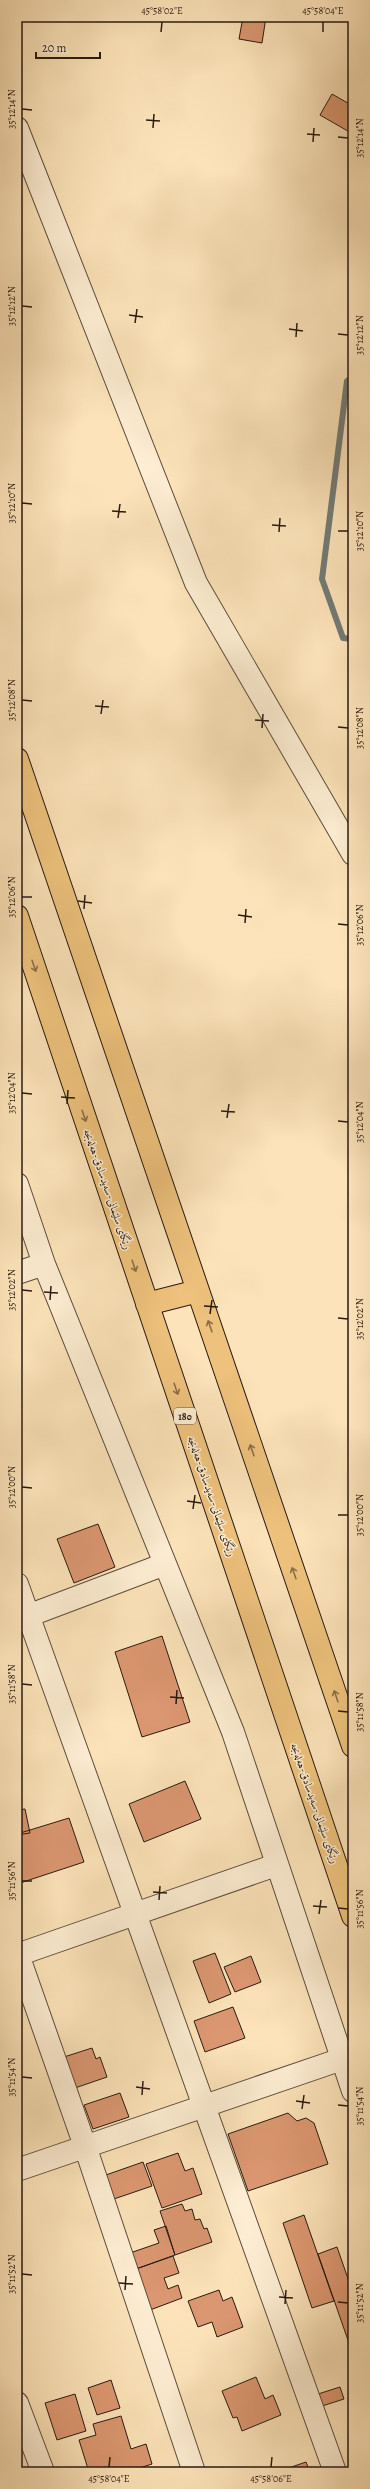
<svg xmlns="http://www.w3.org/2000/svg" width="370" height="2489" font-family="Alegreya,Amiri,serif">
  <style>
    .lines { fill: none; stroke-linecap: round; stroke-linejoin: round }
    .stream { stroke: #727b77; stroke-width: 6 }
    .building { fill: #db9771; stroke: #281a12 }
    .street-casing { stroke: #5d4c3c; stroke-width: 24 }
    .highway-casing { stroke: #281a12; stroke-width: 24 }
    .street { stroke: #fdedd2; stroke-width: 22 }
    .highway { stroke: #eec27c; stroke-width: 22 }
    .oneway { stroke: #8b6e47 }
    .ticks { fill: none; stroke: #281a12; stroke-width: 1.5 }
    .labels { text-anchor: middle; stroke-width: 3; stroke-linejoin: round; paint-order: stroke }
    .shield { fill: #fdedd2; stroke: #68594c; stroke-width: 1 }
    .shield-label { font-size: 10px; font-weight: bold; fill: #281a12 }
    .street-label { font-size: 11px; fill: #281a12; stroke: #fdedd2 }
    .neatline { fill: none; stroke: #281a12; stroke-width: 1.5 }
    .ticks-label { font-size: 10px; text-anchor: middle; fill: #281a12 }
  </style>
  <rect width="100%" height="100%" fill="#fce3b9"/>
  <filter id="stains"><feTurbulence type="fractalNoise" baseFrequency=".005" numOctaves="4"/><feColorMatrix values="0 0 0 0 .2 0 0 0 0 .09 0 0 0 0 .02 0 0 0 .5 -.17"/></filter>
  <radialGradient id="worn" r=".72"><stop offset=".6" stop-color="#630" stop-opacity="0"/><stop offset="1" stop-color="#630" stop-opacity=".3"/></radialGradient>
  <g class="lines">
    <path class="stream" d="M353,377L347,381L322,579L343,638L353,639"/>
  </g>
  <path class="building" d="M243,17H266L262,43L239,39Z
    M332,94L353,106V134L320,115Z
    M98,1524L115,1567L74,1583L57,1539Z
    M162,1636L190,1722L142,1737L115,1652Z
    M185,1781L201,1819L144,1842L129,1804Z
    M25,1809L30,1833L17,1835V1810Z
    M69,1818L84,1862L17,1884V1834Z
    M215,1953L231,1994L209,2003L193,1961Z
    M251,1956L261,1982L235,1992L224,1967Z
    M233,2007L245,2038L205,2052L194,2021Z
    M92,2048L96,2059L100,2057L107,2077L75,2088L64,2057Z
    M120,2093L129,2117L93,2129L84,2105Z
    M288,2113L297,2121L306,2118L314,2123L328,2164L248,2191L228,2134Z
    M178,2153L185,2171L193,2168L202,2194L162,2208L146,2164Z
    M143,2162L152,2186L111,2200L103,2176Z
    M182,2204L185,2211L192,2209L195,2220L200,2219L204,2229L207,2228L212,2242L175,2255L160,2211Z
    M304,2215L334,2301L312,2308L283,2223Z
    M166,2226L175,2255L136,2269L130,2253L159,2243L154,2230Z
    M337,2247L353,2293V2345L350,2346L318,2254Z
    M173,2256L179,2273L164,2278L168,2289L178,2285L182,2298L150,2310L136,2269Z
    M219,2290L223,2301L232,2297L243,2327L217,2337L212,2322L198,2327L188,2301Z
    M256,2377L265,2399L273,2395L281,2415L242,2431L237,2417L233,2418L222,2391Z
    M111,2380L120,2408L97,2415L88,2388Z
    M340,2387L344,2399L319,2407L315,2395Z
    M75,2394L86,2431L57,2440L45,2403Z
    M121,2416L131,2449L146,2444L152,2464L127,2472H89L79,2440L96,2435L93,2424Z
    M306,2462L310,2472H277Z"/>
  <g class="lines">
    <defs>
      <path id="street" d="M17,128L196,583L353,854
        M17,1184L44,1264L233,1732L353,2091
        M17,1273L44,1264
        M17,1584L335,2472
        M17,1620L165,1564
        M17,1952L85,2146L194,2472
        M17,1955L276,1865
        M17,2170L342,2059
        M17,2403L43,2472"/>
      <path id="highway" d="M17,759L353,1746
        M17,916L353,1916
        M147,1304L198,1291"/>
    </defs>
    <use href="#street" class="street-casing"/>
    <use href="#highway" class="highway-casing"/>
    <use href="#street" class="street"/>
    <use href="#highway" class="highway"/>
  </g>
  <defs><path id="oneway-shaft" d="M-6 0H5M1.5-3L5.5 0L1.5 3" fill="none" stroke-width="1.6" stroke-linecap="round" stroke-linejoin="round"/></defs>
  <g class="oneway">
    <use href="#oneway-shaft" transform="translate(34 966) rotate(71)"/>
    <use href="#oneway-shaft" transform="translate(84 1116) rotate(71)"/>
    <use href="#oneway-shaft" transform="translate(134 1266) rotate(71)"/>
    <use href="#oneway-shaft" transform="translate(210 1326) rotate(-109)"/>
    <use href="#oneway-shaft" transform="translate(176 1389) rotate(71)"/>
    <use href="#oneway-shaft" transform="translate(252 1450) rotate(-109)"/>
    <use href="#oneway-shaft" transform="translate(294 1573) rotate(-109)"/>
    <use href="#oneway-shaft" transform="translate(336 1696) rotate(-109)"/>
  </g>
  <path class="ticks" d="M161,32L162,22M323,32V22M22,109L32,110M146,120L160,121M153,128L154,114M307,134L320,135M338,137L348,138M313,142L314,128M22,306L32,307M129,315L143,317M135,323L137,309M289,329L303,331M338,334L348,335M296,337L297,323M22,503L32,504M112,511L126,512M118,518L120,504M272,525L286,526M338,531H348M279,532L280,518M22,700L32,701M95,706L109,707M101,714L103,700M255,720L269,721M338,727L348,728M262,728L263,714M22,897H32M78,901L92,903M84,909L85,895M238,915L252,917M245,923L246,909M338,924L348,925M22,1093L32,1094M61,1097L75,1098M67,1104L68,1090M221,1111L235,1112M227,1118L229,1104M338,1121L348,1122M22,1290L32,1291M44,1292L58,1293M50,1300L51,1286M204,1306L218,1307M210,1314L212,1300M338,1318L348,1319M22,1487L32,1488M187,1501L201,1503M193,1509L195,1495M338,1515H348M22,1684L32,1685M170,1697L184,1698M176,1704L177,1690M338,1711L348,1712M22,1881H32M153,1892L167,1893M159,1900L160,1886M313,1906L327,1907M338,1908L348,1909M319,1914L321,1900M22,2077L32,2078M136,2087L150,2089M142,2095L143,2081M296,2101L310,2103M338,2105L348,2106M302,2109L304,2095M22,2274L32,2275M119,2283L133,2284M125,2290L126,2276M279,2297L293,2298M338,2302L348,2303M285,2304L286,2290M109,2467L110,2457M271,2467L272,2457"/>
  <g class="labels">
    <rect class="shield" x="174" y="1408" width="22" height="16" rx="3"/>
    <g class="shield-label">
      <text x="185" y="1420">180</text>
    </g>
    <g class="street-label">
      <text transform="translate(108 1189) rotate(71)" y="4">رێگای سلێمانی-سەیدسادق-هەلەبجە</text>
      <text transform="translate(212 1496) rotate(71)" y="4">رێگای سلێمانی-سەیدسادق-هەلەبجە</text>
      <text transform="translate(315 1803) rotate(71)" y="4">رێگای سلێمانی-سەیدسادق-هەلەبجە</text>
    </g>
  </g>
  <rect width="370" height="2489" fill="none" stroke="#fce3b9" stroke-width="44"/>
  <path d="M36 52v6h64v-6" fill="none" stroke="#281a12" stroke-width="2"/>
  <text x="42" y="52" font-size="12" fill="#281a12" stroke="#fdedd2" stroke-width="3" paint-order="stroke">20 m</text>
  <rect x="22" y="22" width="326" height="2445" class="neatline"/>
  <g class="ticks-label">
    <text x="162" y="14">45°58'02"E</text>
    <text x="323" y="14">45°58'04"E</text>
    <text transform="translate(11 109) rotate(-90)" y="4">35°12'14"N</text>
    <text transform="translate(359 138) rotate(-90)" y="4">35°12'14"N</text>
    <text transform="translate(11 306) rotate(-90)" y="4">35°12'12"N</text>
    <text transform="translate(359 335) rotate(-90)" y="4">35°12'12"N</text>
    <text transform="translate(11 503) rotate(-90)" y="4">35°12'10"N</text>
    <text transform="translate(359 531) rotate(-90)" y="4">35°12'10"N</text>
    <text transform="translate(11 700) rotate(-90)" y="4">35°12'08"N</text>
    <text transform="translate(359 728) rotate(-90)" y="4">35°12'08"N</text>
    <text transform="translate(11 897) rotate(-90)" y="4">35°12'06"N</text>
    <text transform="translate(359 925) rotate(-90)" y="4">35°12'06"N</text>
    <text transform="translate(11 1093) rotate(-90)" y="4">35°12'04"N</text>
    <text transform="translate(359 1122) rotate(-90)" y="4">35°12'04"N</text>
    <text transform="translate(11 1290) rotate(-90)" y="4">35°12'02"N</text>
    <text transform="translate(359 1319) rotate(-90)" y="4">35°12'02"N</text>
    <text transform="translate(11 1487) rotate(-90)" y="4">35°12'00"N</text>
    <text transform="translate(359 1515) rotate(-90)" y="4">35°12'00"N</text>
    <text transform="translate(11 1684) rotate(-90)" y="4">35°11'58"N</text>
    <text transform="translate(359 1712) rotate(-90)" y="4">35°11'58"N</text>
    <text transform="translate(11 1881) rotate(-90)" y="4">35°11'56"N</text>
    <text transform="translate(359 1909) rotate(-90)" y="4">35°11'56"N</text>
    <text transform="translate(11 2077) rotate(-90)" y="4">35°11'54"N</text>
    <text transform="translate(359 2106) rotate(-90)" y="4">35°11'54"N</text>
    <text transform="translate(11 2274) rotate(-90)" y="4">35°11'52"N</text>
    <text transform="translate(359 2303) rotate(-90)" y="4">35°11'52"N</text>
    <text x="109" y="2482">45°58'04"E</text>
    <text x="271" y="2482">45°58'06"E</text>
  </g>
  <rect width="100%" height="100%" filter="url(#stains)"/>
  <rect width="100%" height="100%" fill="url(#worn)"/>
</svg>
